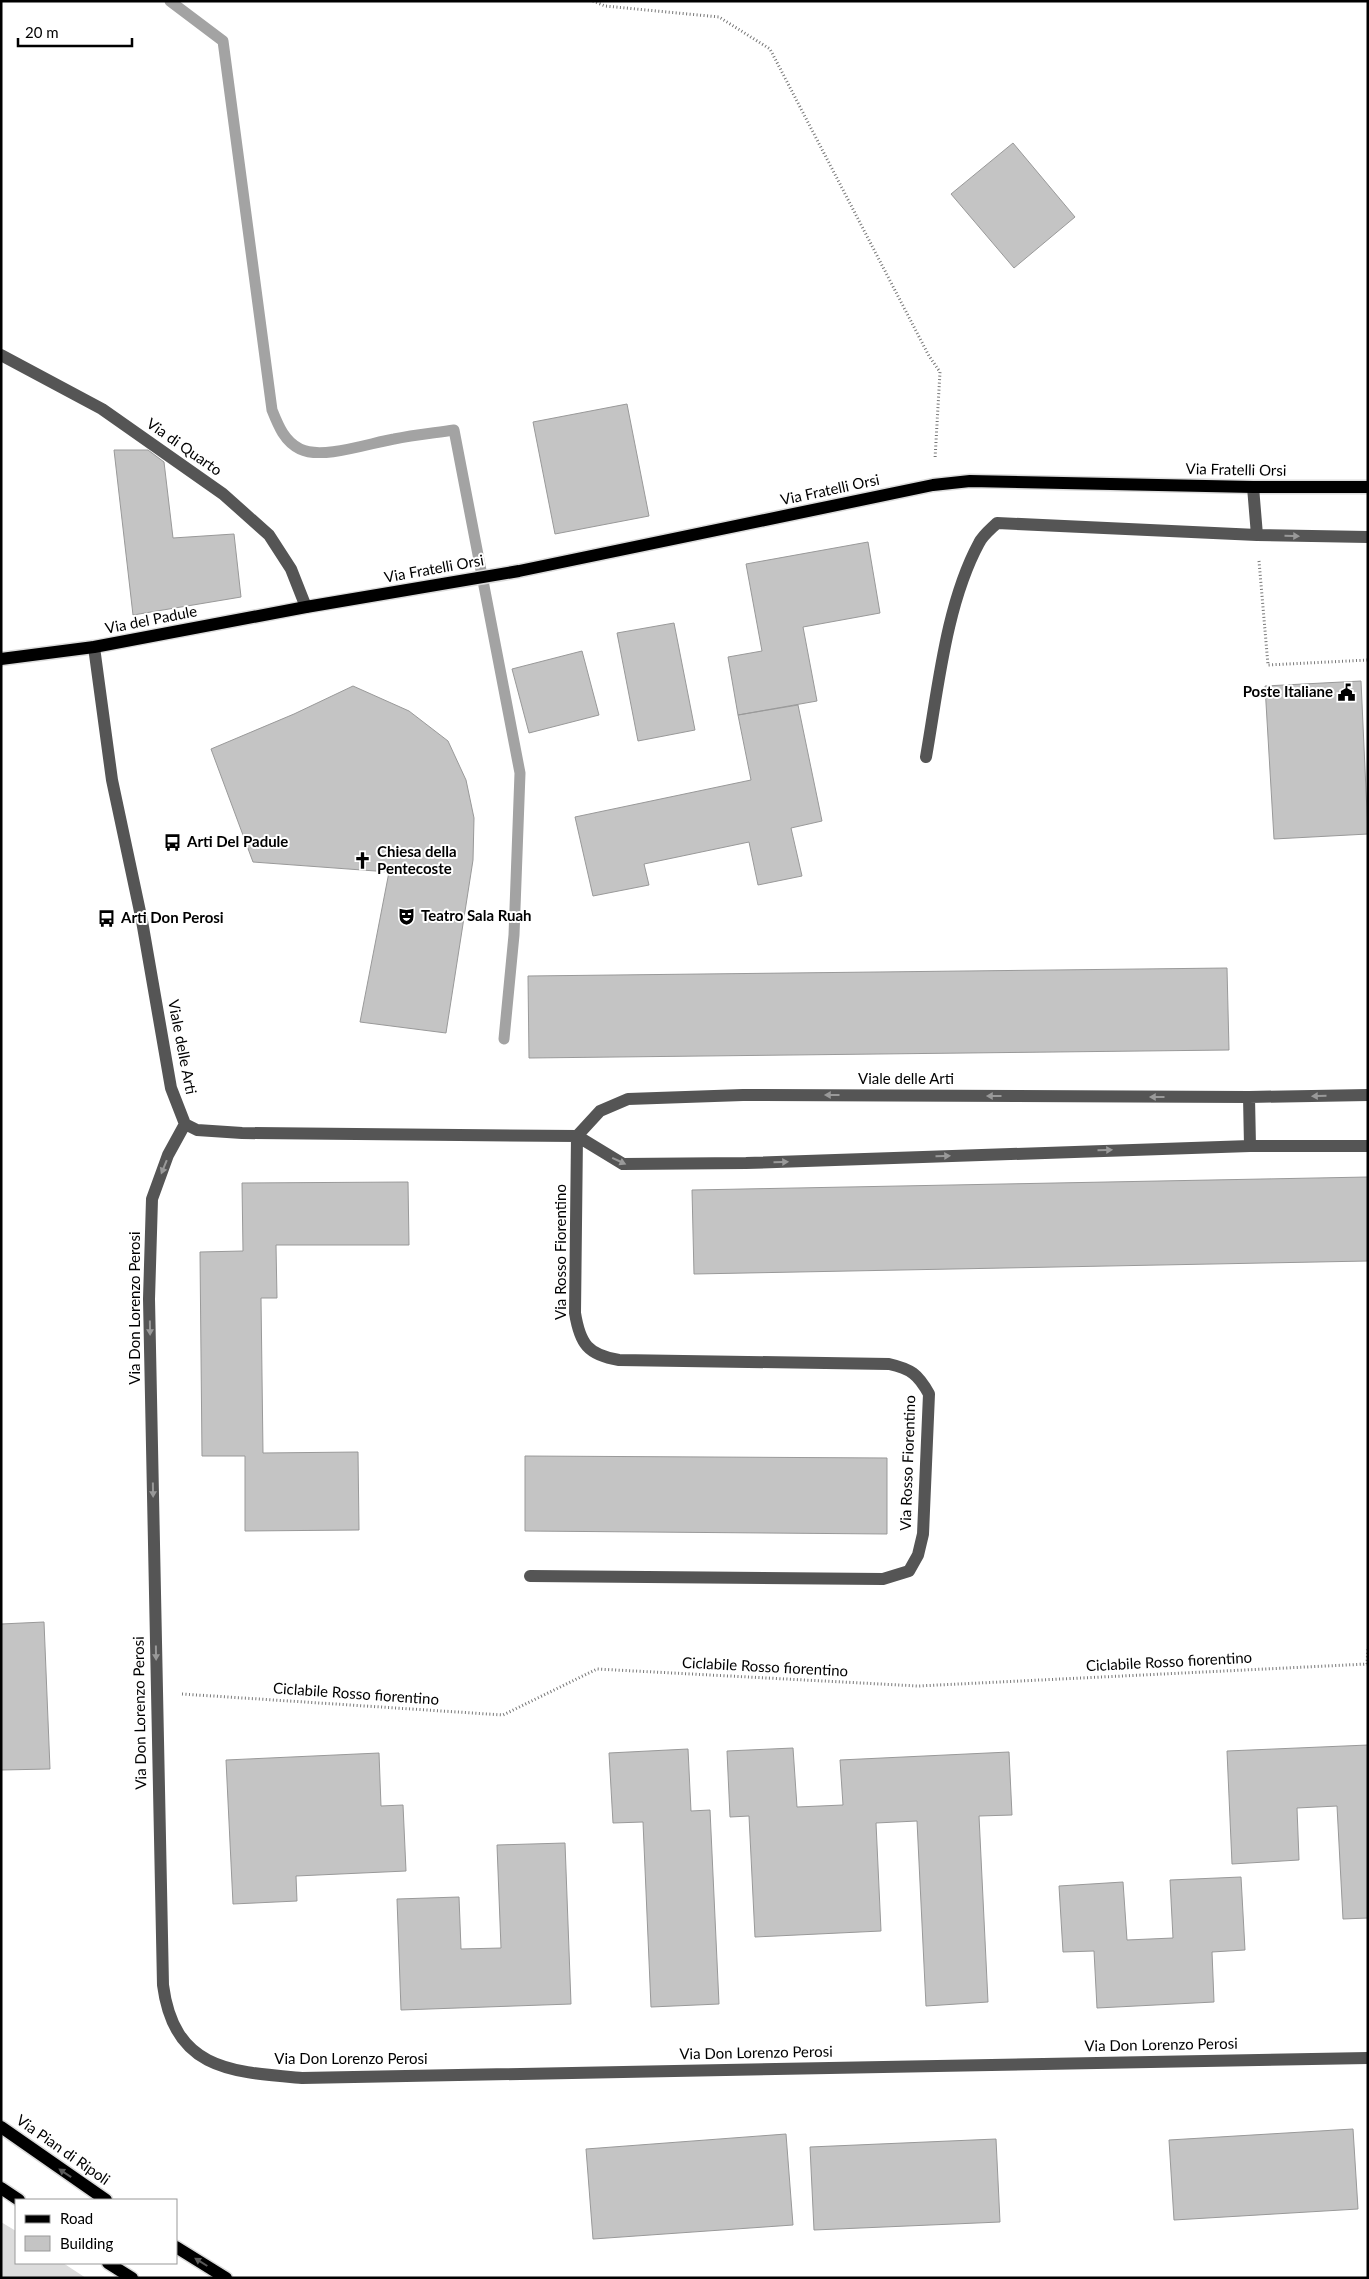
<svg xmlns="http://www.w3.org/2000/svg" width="1369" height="2279" font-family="Lato,sans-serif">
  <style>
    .green { fill: #dcdcdc }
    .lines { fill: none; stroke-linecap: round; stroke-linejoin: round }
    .stream { stroke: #a3a3a3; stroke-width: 11 }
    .building { fill: #c4c4c4; stroke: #999 }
    .major-casing { stroke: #dbdbdb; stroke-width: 15 }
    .path { stroke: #777; stroke-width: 3; stroke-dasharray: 1 2.5; stroke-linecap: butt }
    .minor { stroke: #555; stroke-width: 12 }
    .major { stroke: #000; stroke-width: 12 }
    .oneway { fill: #999 }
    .oneway2 { fill: #595959 }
    .labels { text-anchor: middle; stroke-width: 4; stroke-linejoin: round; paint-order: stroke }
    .street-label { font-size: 15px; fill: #000; stroke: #fff }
    .poi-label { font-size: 15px; font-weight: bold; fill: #000; stroke: #fff; text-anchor: start }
  </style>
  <rect width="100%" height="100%" fill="#fff"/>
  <path class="green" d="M1,2222L16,2231V2263H63L86,2278H1Z"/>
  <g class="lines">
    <path class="stream" d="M170,1L223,41L272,410C278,425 284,441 300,449C322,460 370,443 394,439C414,435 434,433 454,430L520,773L514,935L504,1039"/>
  </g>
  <path class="building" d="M1013,143L1075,217L1014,268L951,194Z
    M627,404L649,516L555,534L533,422Z
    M114,450H148L164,462L173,538L234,534L241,597L133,615Z
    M868,542L880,613L803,627L817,701L738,715L728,657L762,651L746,564Z
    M674,623L695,730L638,741L617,633Z
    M582,651L599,715L529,733L512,669Z
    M1361,681L1368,834L1274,839L1265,686Z
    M353,686L409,711L448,741L466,780L474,818L473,860L446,1033L360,1022L389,872L253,862L211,749L294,714Z
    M798,705L822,821L791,828L802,876L758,885L749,842L644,864L649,885L593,896L575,817L751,780L738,715Z
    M1227,968L1229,1050L529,1058L528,976Z
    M1368,1177V1261L694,1274L692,1190Z
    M408,1182L409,1245H276L277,1298H261L263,1453L358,1452L359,1530L245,1531V1456H202L200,1252L243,1251L242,1183Z
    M525,1456L887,1458V1534L525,1531Z
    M44,1622L50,1769L1,1770V1624Z
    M1368,1745V1918L1343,1919L1337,1806L1297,1808L1299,1860L1232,1864L1227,1751Z
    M793,1748L797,1807L843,1805L840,1760L1009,1752L1012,1815L979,1816L988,2002L926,2006L917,1821L876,1823L881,1931L755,1937L749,1816L730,1817L727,1751Z
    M688,1749L691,1811L710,1810L719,2004L651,2007L643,1822L613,1823L609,1753Z
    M379,1753L381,1806L403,1805L406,1871L296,1876L297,1901L233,1904L226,1760Z
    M565,1843L571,2004L401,2010L397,1899L459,1897L461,1949L501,1948L497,1845Z
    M1241,1877L1245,1950L1212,1952L1214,2002L1097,2008L1094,1951L1063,1952L1059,1886L1123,1882L1127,1940L1173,1938L1170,1880Z
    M1353,2129L1358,2209L1174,2220L1169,2140Z
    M786,2134L793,2225L593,2239L586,2149Z
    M996,2139L1000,2222L814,2230L810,2147Z"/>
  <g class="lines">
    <defs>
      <path id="major" d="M1,659L94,647L306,607L519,571L933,485L970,481L1253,487H1368
        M1,2127L106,2200
        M1,2188L19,2200
        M176,2247L226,2278
        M108,2263L132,2278"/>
    </defs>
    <use href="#major" class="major-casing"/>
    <path class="path" d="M593,1L605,6L719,17L770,49L929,356L940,372L935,459
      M1259,561L1268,665L1368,660
      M182,1694L503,1715L597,1669L918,1686L1367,1664L1368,1647"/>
    <path class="minor" d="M1,355L102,409L223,494L269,535L291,569L306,607
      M1253,487L1257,535L1368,537
      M94,647L112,780L142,921L171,1088L185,1124L197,1130L242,1133L577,1136L623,1164L746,1163L1250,1146H1368
      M926,757C938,689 946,604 979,543C983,535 991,529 997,523L1257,535
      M1249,1097L1250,1146
      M185,1124L168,1155L152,1199L149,1299L163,1985C174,2070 231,2072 302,2078L1368,2058
      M577,1136L600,1111L628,1099L743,1095L1249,1097L1368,1095
      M530,1576L883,1579L909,1571L918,1555L923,1534L929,1394C918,1374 911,1369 889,1364L619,1360C588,1355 580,1344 575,1313L577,1136"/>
    <use href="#major" class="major"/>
  </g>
  <defs><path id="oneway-solid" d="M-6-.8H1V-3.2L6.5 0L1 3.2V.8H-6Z" transform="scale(1.25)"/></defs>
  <g class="oneway">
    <use href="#oneway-solid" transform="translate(1292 536) rotate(1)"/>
    <use href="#oneway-solid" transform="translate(832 1095) rotate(-180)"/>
    <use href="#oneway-solid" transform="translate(994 1096) rotate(-180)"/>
    <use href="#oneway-solid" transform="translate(1319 1096) rotate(178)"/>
    <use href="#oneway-solid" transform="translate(1157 1097) rotate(-180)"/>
    <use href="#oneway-solid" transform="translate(1105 1150) rotate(-2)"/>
    <use href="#oneway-solid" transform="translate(943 1156) rotate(-2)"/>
    <use href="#oneway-solid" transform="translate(619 1161) rotate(25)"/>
    <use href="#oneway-solid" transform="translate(781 1162) rotate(-2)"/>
    <use href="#oneway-solid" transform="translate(164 1167) rotate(112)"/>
    <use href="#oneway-solid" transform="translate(150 1328) rotate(89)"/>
    <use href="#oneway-solid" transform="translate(153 1490) rotate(89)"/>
    <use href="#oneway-solid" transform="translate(156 1653) rotate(89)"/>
  </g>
  <g class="oneway2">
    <use href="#oneway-solid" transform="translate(65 2173) rotate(-146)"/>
    <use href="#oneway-solid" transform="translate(201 2262) rotate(-148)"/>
  </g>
  <defs>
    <symbol id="civic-bare" viewBox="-9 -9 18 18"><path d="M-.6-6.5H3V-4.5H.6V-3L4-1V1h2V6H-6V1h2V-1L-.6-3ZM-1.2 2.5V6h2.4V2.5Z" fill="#000" stroke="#fff" stroke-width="2.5" paint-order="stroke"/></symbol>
    <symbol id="bus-bare" viewBox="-9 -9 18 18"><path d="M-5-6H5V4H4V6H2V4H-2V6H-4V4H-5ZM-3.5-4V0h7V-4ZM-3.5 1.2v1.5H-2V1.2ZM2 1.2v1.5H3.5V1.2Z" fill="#000" stroke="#fff" stroke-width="2.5" paint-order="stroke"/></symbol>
    <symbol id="church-bare" viewBox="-9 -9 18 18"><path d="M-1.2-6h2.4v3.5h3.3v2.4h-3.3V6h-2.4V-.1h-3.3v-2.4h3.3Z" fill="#000" stroke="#fff" stroke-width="2.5" paint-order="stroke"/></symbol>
    <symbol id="theatre-bare" viewBox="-9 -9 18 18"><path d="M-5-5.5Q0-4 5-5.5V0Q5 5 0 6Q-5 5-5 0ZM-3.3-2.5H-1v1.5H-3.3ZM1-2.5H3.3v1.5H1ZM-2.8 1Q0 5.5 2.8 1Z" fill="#000" stroke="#fff" stroke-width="2.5" paint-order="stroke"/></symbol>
  </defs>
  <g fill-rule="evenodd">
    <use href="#civic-bare" x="1334" y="680" width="25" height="25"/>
    <use href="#bus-bare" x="160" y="830" width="25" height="25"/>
    <use href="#church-bare" x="350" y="848" width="25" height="25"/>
    <use href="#theatre-bare" x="394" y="904" width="25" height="25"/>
    <use href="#bus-bare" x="94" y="906" width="25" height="25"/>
  </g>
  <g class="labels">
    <g class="street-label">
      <text transform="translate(184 447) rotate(35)" y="5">Via di Quarto</text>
      <text transform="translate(1236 470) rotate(1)" y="5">Via Fratelli Orsi</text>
      <text transform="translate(830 490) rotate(-12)" y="5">Via Fratelli Orsi</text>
      <text transform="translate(434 569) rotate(-10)" y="5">Via Fratelli Orsi</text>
      <text transform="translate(151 620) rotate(-11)" y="5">Via del Padule</text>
      <text transform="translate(182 1047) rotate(79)" y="5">Viale delle Arti</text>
      <text x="906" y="1084">Viale delle Arti</text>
      <text transform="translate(561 1252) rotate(-90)" y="5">Via Rosso Fiorentino</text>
      <text transform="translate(135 1308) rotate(-90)" y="5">Via Don Lorenzo Perosi</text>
      <text transform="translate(908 1463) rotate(-88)" y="5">Via Rosso Fiorentino</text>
      <text transform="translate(1169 1662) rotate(-3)" y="5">Ciclabile Rosso fiorentino</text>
      <text transform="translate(765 1667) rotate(3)" y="5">Ciclabile Rosso fiorentino</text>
      <text transform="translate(356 1694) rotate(4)" y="5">Ciclabile Rosso fiorentino</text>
      <text transform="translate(140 1713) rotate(-91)" y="5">Via Don Lorenzo Perosi</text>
      <text transform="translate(1161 2045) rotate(-1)" y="5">Via Don Lorenzo Perosi</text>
      <text transform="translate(756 2053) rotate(-1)" y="5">Via Don Lorenzo Perosi</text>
      <text x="351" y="2064">Via Don Lorenzo Perosi</text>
      <text transform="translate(63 2150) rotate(35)" y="5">Via Pian di Ripoli</text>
    </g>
    <g class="poi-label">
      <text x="1333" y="697" text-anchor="end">Poste Italiane</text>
      <text x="187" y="847">Arti Del Padule</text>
      <text x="377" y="857">Chiesa della<tspan x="377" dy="17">Pentecoste</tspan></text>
      <text x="421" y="921">Teatro Sala Ruah</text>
      <text x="121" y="923">Arti Don Perosi</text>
    </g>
  </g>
  <rect width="1369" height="2279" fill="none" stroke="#000000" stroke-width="5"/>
  <rect x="15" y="2199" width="162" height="65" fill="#ffffff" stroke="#999999"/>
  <rect x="25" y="2215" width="25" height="8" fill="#000000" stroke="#999999"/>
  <text x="60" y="2224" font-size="15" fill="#000000">Road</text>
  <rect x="25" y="2236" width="25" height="15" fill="#c4c4c4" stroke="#999999"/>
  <text x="60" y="2249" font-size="15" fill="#000000">Building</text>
  <path d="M18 38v8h114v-8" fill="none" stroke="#000000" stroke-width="2.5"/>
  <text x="25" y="38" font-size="15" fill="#000000" stroke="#ffffff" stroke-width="4" paint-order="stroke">20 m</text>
</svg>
